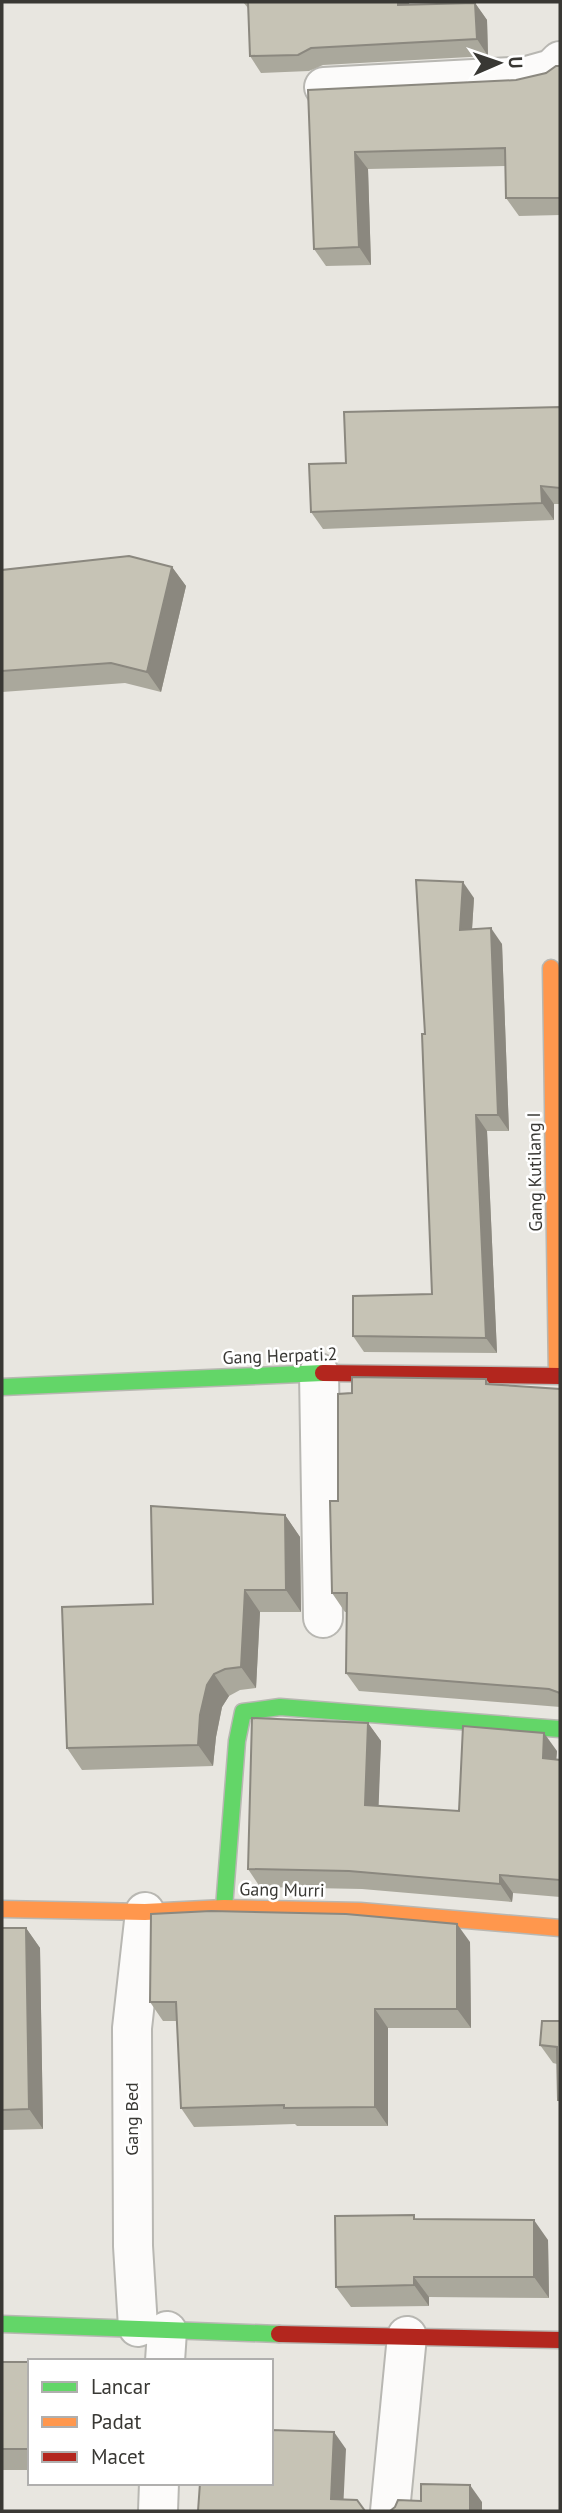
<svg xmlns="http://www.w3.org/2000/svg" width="562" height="2513" font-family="'PT Sans',sans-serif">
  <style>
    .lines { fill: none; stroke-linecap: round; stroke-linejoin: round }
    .street-casing { stroke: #b8b7b2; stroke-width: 42 }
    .fast-casing { stroke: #b8b7b2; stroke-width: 19 }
    .slow-casing { stroke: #b8b7b2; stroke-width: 19 }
    .jam-casing { stroke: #b8b7b2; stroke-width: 19 }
    .street { stroke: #fcfbfa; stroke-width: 38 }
    .fast { stroke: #63d668; stroke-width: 16 }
    .slow { stroke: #ff974d; stroke-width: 16 }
    .jam { stroke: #b3261e; stroke-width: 16 }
    .wall { fill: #aaa89c }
    .shaded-wall { fill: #8b887f }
    .building { fill: #c6c3b5; stroke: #8b887f; stroke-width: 2 }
    .labels { text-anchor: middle; stroke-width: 5; stroke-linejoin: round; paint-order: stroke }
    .street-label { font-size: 18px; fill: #393834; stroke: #fff }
  </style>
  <rect width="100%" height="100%" fill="#e8e6e0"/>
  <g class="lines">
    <defs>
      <path id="street" d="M324,87L527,76L552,69L560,61
        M319,1373L323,1618
        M138,2327L133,2246L132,2028L145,1912
        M165,2361L167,2331
        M158,2511L159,2483
        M390,2511L407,2336"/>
      <path id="fast" d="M2,1387L323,1373
        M224,1908L237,1741L243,1712L280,1707L560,1729
        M2,2324L279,2334"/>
      <path id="slow" d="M551,968L557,1375
        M2,1909L145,1912L224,1908L360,1911L560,1928"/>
      <path id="jam" d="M323,1373L560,1376
        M279,2334L560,2340"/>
    </defs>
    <use href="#street" class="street-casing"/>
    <use href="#fast" class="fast-casing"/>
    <use href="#slow" class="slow-casing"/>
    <use href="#jam" class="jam-casing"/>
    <use href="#street" class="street"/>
    <use href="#fast" class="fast"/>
    <use href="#slow" class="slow"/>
    <use href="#jam" class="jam"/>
  </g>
  <path class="wall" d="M243,2H409V5L475,3L487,20L488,56L323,65L309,71L261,73L250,56L248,8Z
    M560,66V215L519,216L506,198L505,166L368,169L371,265L326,266L314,249L308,90L516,80L546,73Z
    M560,407V504H554V520L323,529L311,512L346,463Z
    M172,567L186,586L161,692L125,683L2,692V570Z
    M474,898L472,929L502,944L509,1131H487L497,1353L364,1352L353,1336L432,1294L425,1034Z
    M486,1379L490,1384L560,1389V1707L359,1691L346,1673L347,1612H345L332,1593L338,1501L352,1393Z
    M285,1515L300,1537L301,1612H260L256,1688L240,1690L229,1696L222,1707L216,1737L213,1766L82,1770L67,1748L153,1604Z
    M368,1723L381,1741L378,1806L459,1811L557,1751L556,1759L560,1760V1897L513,1893L512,1902L362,1889L260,1887L248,1869Z
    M2,1928H26L40,1948L43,2129L2,2130Z
    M470,1942L471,2028H388V2126H297L295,2124L194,2127L181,2108L177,2021H163L150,2002Z
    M560,2021V2103L558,2100L557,2064L553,2063L540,2045Z
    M417,2219L548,2240L549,2298L429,2297V2306L351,2307L336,2287Z
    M2,2362H30V2470H2Z"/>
  <path class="shaded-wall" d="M398,2H409L410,22L398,5Z
    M475,3L487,20L488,56L477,39Z
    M355,152L368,169L371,265L359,247Z
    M541,486L554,504V520L542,503Z
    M172,567L186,586L161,692L147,672Z
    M463,882L474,898L471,945L460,930Z
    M491,928L502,944L509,1131L498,1115Z
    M476,1115L487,1131L497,1353L486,1338Z
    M285,1515L300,1537L301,1612L286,1590Z
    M245,1590L260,1612L256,1688L241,1667Z
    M214,1674L229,1696L222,1707L216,1737L213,1766L198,1745L200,1715L207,1685Z
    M368,1723L381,1741L378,1823L365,1805Z
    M544,1733L557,1751L555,1776L543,1758Z
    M500,1875L513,1893L512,1902L500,1884Z
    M457,1924L470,1942L471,2028L457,2009Z
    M26,1928L40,1948L43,2129L29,2109Z
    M375,2009L388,2028V2126L375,2107Z
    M534,2220L548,2240L549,2298L534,2277Z
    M414,2277L429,2297V2306L414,2285Z
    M334,2432L346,2449L343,2511L331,2499Z
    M470,2485L482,2502V2511H470Z"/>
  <path class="building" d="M248,2H398V5L475,3L477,39L311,48L298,55L250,56Z
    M556,66H560V198H506L505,148L355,152L359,247L314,249L308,90L516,80L546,73Z
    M560,407V488L541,486L542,503L311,512L309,464L346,463L344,412Z
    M129,556L172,567L147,672L111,663L2,671V570Z
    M416,880L463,882L460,930L491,928L498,1115H476L486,1338L353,1336V1296L432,1294L422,1034H425Z
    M352,1377L486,1379V1384L560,1389V1693L549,1689L346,1673L347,1593H332L330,1501H338V1394L352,1393Z
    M151,1506L285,1515L286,1590H245L241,1667L225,1669L214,1674L207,1685L200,1715L198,1745L67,1748L62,1607L153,1604Z
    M252,1718L368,1723L365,1805L459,1811L463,1726L544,1733L543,1758L560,1760V1880L500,1875V1884L349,1871L248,1869Z
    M211,1911L346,1914L457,1924V2009H375V2107L284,2108V2105L181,2108L176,2002H150L151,1914Z
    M2,1928H26L29,2109L2,2110Z
    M542,2021H560V2100H558L557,2047L540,2045Z
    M414,2215V2219L534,2220V2277H414V2285L336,2287L335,2216Z
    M2,2362H30V2449H2Z
    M271,2430L334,2432L331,2499L357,2500L365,2511H198L200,2483H271Z
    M421,2484L470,2485V2511H390L395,2507L398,2500L421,2501Z"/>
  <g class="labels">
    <g class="street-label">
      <text transform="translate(535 1172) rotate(-91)" y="6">Gang Kutilang I</text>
      <text transform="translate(280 1356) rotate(-2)" y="6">Gang Herpati.2</text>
      <text transform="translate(282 1890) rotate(1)" y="6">Gang Murri</text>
      <text transform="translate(132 2119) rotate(-90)" y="6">Gang Bed</text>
    </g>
  </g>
  <rect width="562" height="2513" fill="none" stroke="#393834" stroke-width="7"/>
  <rect x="28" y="2359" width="245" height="126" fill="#ffffff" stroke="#b0afae" stroke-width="2"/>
  <rect x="42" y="2382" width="35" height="10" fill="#63d668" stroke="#b0afae" stroke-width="2"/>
  <text x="91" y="2394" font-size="21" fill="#393834">Lancar</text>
  <rect x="42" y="2417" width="35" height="10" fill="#ff974d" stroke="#b0afae" stroke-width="2"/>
  <text x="91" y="2429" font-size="21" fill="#393834">Padat</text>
  <rect x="42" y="2452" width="35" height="10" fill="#b3261e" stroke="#b0afae" stroke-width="2"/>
  <text x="91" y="2464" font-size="21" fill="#393834">Macet</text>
  <g transform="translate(499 63) rotate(88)" stroke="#ffffff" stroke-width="5" paint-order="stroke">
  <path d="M0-5L12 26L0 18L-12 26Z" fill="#393834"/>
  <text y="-10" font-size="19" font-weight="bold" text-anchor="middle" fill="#393834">U</text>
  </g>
</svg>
